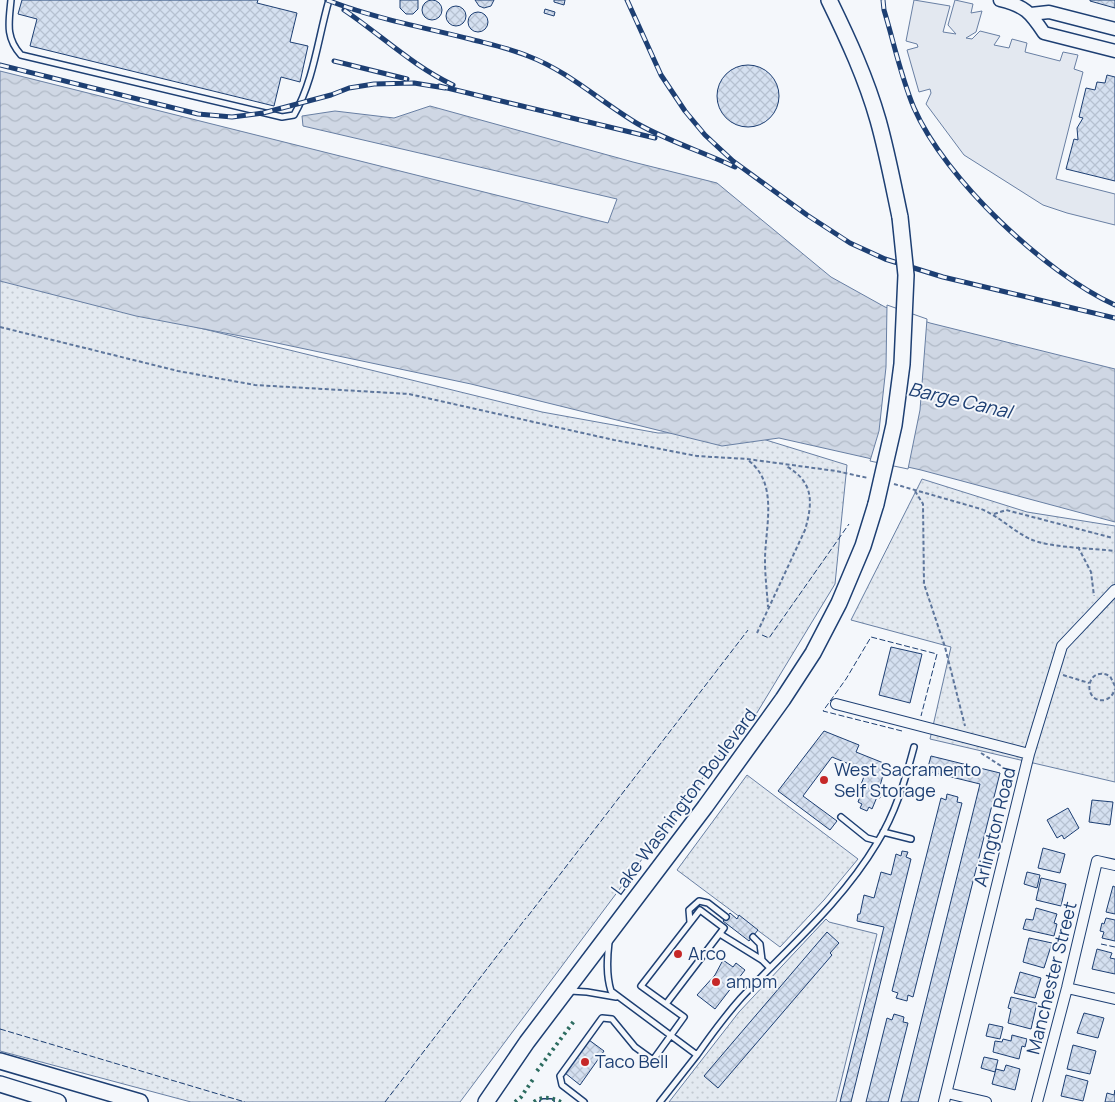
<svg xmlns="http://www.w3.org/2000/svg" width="1115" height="1102" font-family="Manrope,sans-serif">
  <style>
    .grass { fill: url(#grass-dots); stroke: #687fa3 }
    .parking { fill: #e3e8f0; stroke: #687fa3 }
    .water { fill: url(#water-waves); stroke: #687fa3 }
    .pier { fill: #f4f7fb; stroke: #687fa3 }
    .building { fill: url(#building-cross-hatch); stroke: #1d3f73 }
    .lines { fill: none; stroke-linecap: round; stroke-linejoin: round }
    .service-casing { stroke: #1d3f73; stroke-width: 8 }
    .minor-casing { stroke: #1d3f73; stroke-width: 12 }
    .tertiary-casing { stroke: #1d3f73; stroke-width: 15 }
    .secondary-casing { stroke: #1d3f73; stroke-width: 18 }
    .path { stroke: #5e769c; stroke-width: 2; stroke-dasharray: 4 2.5; stroke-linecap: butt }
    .service { stroke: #f4f7fb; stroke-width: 5 }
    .minor { stroke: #f4f7fb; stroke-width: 10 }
    .tertiary { stroke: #f4f7fb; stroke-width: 12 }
    .secondary { stroke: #f4f7fb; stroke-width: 15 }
    .rail-casing { stroke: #1d3f73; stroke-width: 5 }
    .rail { stroke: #f4f7fb; stroke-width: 3; stroke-dasharray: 9; stroke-linecap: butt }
    .secondary-bridge-casing { stroke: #1d3f73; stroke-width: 18; stroke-linecap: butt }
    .secondary-bridge { stroke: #f4f7fb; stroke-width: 15 }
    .hedge { stroke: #2c6c60; stroke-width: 4; stroke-dasharray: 2.5 4; stroke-linecap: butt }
    .fence { stroke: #1d3f73; stroke-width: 1; stroke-dasharray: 6 2.5; stroke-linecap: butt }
    .poi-dot { fill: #c62828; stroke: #f4f7fb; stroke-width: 2 }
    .labels { text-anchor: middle; stroke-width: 4; stroke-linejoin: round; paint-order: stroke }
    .poi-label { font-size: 18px; fill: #1d3f73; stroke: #f4f7fb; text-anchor: start }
    .street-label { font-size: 18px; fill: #1d3f73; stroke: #f4f7fb }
    .water-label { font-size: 19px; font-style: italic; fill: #1d3f73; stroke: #f4f7fb }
  </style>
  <defs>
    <pattern id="grass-dots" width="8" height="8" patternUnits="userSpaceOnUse" patternTransform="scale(1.25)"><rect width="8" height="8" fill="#e3e9f0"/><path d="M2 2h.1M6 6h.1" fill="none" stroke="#c2c9d1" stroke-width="1.8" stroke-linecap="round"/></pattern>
    <pattern id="water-waves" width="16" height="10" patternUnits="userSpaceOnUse" patternTransform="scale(1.25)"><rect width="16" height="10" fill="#cfd7e4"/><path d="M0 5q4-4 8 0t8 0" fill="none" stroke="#b1bac7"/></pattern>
    <pattern id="building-cross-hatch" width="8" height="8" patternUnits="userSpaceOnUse" patternTransform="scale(1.25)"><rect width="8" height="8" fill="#d5e0f0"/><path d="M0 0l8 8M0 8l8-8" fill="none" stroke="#b6c1d1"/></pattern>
  </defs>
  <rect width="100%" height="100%" fill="#f4f7fb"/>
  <path class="grass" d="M0,279L542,412L658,433L740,432L847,465L835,584L755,716L750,715L460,1102H191L0,1051Z
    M922,479L1027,512L1115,526V782L930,739L951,647L851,620Z
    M747,775L858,859L824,900L780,947L677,870Z
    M826,919L829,922L877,934L836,1102H669L739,1012Z"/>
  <path class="parking" d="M914,0L950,6L943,32L956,34L948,25L955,0L973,4L971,13L982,11L976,32L966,38L972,39L980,31L1000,36L994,45L1009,48L1012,39L1027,43L1025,52L1060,61L1063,52L1078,55L1074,69L1083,72L1056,179L1115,194V225L1067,213L1043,205L964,155L926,104L931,93L930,89L919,92L907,50L918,47L917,44L906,41Z"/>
  <path class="water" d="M0,71L608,223L617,199L303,126L302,116L335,111L394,118L430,106L633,162L717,183L831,277L885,307L930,323L1115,369V522L921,470L779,438L722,446L471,384L272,342L136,316L0,281Z"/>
  <path class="pier" d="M887,305L927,319L920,410L908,469L870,461L879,431L886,367Z"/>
  <path class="building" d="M22,0H258L257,3L297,13L290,42L308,46L300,82L281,77L274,106L30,46L37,19L18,14Z
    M400,0H418V9L413,14H406L400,8Z
    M475,0H494L491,6L484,8L479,6Z
    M554,0H565L564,5L554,2Z
    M1090,0H1115V8L1090,1Z
    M422 10a10 10 0 1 1 20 0a10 10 0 1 1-20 0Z
    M446 16a10 10 0 1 1 20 0a10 10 0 1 1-20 0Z
    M545,9L555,12L554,16L544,13Z
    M468 22a10 10 0 1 1 20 0a10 10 0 1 1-20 0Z
    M717 96a31 31 0 1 1 62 0a31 31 0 1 1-62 0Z
    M1107,75L1115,77V181L1066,169L1074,139L1078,140L1077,128L1083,118L1079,117L1086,88L1095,90L1097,82L1105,83Z
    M891,647L922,654L910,703L879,695Z
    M824,731L859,745L856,752L886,764L880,786L884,787L880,798L877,797L872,809L869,807L867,811L860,808L862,804L858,802L862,791L859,790L866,771L832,757L803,796L837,821L830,830L778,791Z
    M931,756L1000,773L918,1102H901L980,784L927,771Z
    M947,794L958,797L957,802L962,803L913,997L908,995L907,1001L896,998L898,993L892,991L941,798L946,800Z
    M1092,800L1113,802L1110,825L1089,822Z
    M1068,808L1079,828L1064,839L1062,835L1057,838L1047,820Z
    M1043,848L1065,854L1060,873L1038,868Z
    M902,851L908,852L906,857L911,859L851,1102H840L884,927L857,921L858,914H860L864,895L874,898L881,872L891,875L896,854L901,856Z
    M1027,872L1040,875L1037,888L1024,884Z
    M1041,878L1066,884L1061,906L1036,900Z
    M1113,886L1115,887V914L1106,912Z
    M1036,908L1057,914L1054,923L1057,924L1054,936L1023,929L1026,919L1033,920Z
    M730,913L737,919L739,915L758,930L749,941L723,921Z
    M1106,918L1115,920V941L1102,938L1104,932L1100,931L1102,923L1104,924Z
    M827,932L839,943L830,953L832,955L718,1088L704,1076Z
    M1029,938L1052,943L1044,968L1023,962Z
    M1097,949L1112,953L1110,958L1115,959V974L1092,969Z
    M723,960L733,967L736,963L745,970L715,1009L697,995L715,975Z
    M1020,972L1041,978L1035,998L1014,993Z
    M1011,997L1037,1003L1031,1029L1008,1023L1011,1009L1008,1008Z
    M1084,1013L1104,1018L1098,1038L1077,1033Z
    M894,1014L904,1017L903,1022L908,1023L888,1102H866L887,1018L892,1020Z
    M989,1024L1003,1027L1000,1039L986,1036Z
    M1012,1035L1027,1039L1025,1047L1022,1046L1019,1059L993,1052L995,1041L1002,1042L1003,1039L1011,1041Z
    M589,1040L604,1051L580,1085L565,1073Z
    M1073,1045L1096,1051L1090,1074L1067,1069Z
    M984,1057L998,1060L995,1072L981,1068Z
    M1006,1065L1020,1069L1015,1090L992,1084L996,1069L1004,1071Z
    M1066,1075L1088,1081L1083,1101L1061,1096Z
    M1115,1090V1102H1105L1107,1093L1114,1095Z"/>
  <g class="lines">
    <defs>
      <path id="service" d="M11,0C9,22 5,37 21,55L282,117L294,115C314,80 318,38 329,0
        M841,817L867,838L878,841
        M883,832L911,839
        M690,922L689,910L699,901L708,903L726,917
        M720,934L762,960L770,968
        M753,937L760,944L762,960
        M609,942C607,959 606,975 611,991L697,1055L660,1102
        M570,991L587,992L616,997
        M697,1055C711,1035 725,1016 741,998C788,948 842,902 877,843C895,814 905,781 914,747
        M543,1102H551
        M584,1102L562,1085L560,1076L602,1018L612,1019L635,1047L653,1060L684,1017L641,986L700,910L724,928L666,1004"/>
      <path id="minor" d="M836,704L1029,754L944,1102
        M1029,754L1062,646L1115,590
        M1067,988L1115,999
        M947,1093L986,1102
        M1037,1102L1067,988L1097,861L1115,865"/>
      <path id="tertiary" d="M1000,0C1025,6 1030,12 1044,33L1115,51
        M1031,14L1049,12L1115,29"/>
      <path id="secondary" d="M829,0C848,39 866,78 878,120C887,152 893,184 900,217
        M0,1061L140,1102
        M0,1084L58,1102
        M486,1102L527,1042L705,807L783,699L813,653L839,603L863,546L876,504"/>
    </defs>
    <use href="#service" class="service-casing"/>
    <use href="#minor" class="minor-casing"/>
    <use href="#tertiary" class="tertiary-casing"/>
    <use href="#secondary" class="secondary-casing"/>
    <path class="path" d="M0,327L178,371L255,385L409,394L614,440L697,456L747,459L836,471L868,478
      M749,461C779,484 765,528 765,560C765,576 767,592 768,607
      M894,484L981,509C999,516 1013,531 1030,539C1050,548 1091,548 1115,551
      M915,491L923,504L924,584L945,647L965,726
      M994,514L1006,510L1113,538
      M1078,547L1091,572L1094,596
      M757,633L805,530C813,502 814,482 786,466
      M1063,675L1089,683
      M1115,686L1110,676C1085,664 1082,704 1105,700C1111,698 1113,694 1115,689
      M981,753L1012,773"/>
    <use href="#service" class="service"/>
    <use href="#minor" class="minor"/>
    <use href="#tertiary" class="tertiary"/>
    <use href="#secondary" class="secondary"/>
    <defs>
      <path id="rail" d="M327,0C373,18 422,27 470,39C489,44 509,48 528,56C568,71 601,102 638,124C668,141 703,152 735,167
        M627,0L661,75L685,111L705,135L733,161L807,215L850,243L885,259L943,277L1115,318
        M883,0L884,10C894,43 901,77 914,108C945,179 1045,273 1115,305
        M344,10C381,35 413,66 453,85
        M334,61L407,79
        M0,65L198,114L232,117L263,113L331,95L349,88L374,84L414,83L445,88
        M439,86L655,138"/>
    </defs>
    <use href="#rail" class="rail-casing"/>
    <use href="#rail" class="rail"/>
    <defs>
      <path id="secondary-bridge" d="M876,504L894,425L902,364L906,275L900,217"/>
    </defs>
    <use href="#secondary-bridge" class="secondary-bridge-casing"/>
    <use href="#secondary-bridge" class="secondary-bridge"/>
    <path class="hedge" d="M537,1071L574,1021
      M515,1102L521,1097L534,1078
      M534,1102C543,1095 552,1098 561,1102"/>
    <path class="fence" d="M762,635L769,638L849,524
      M902,731L823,711L846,679L871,637L937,654L921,716
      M528,916L748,630
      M1101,944L1115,947
      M0,1029L245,1102
      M385,1102L526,918"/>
  </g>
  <g class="poi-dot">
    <circle cx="824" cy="780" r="5"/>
    <circle cx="678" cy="954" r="5"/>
    <circle cx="716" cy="982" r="5"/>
    <circle cx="585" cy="1062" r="5"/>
  </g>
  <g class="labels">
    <g class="poi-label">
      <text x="834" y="776">West Sacramento<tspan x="834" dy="21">Self Storage</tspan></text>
      <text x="688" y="960">Arco</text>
      <text x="726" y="988">ampm</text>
      <text x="595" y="1068">Taco Bell</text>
    </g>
    <g class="street-label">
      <text transform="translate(684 802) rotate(-53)" y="6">Lake Washington Boulevard</text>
      <text transform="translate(995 827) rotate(-76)" y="6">Arlington Road</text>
      <text transform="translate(1052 978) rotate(-76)" y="6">Manchester Street</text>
    </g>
    <g class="water-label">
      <text transform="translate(960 400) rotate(13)" y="7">Barge Canal</text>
    </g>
  </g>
</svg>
